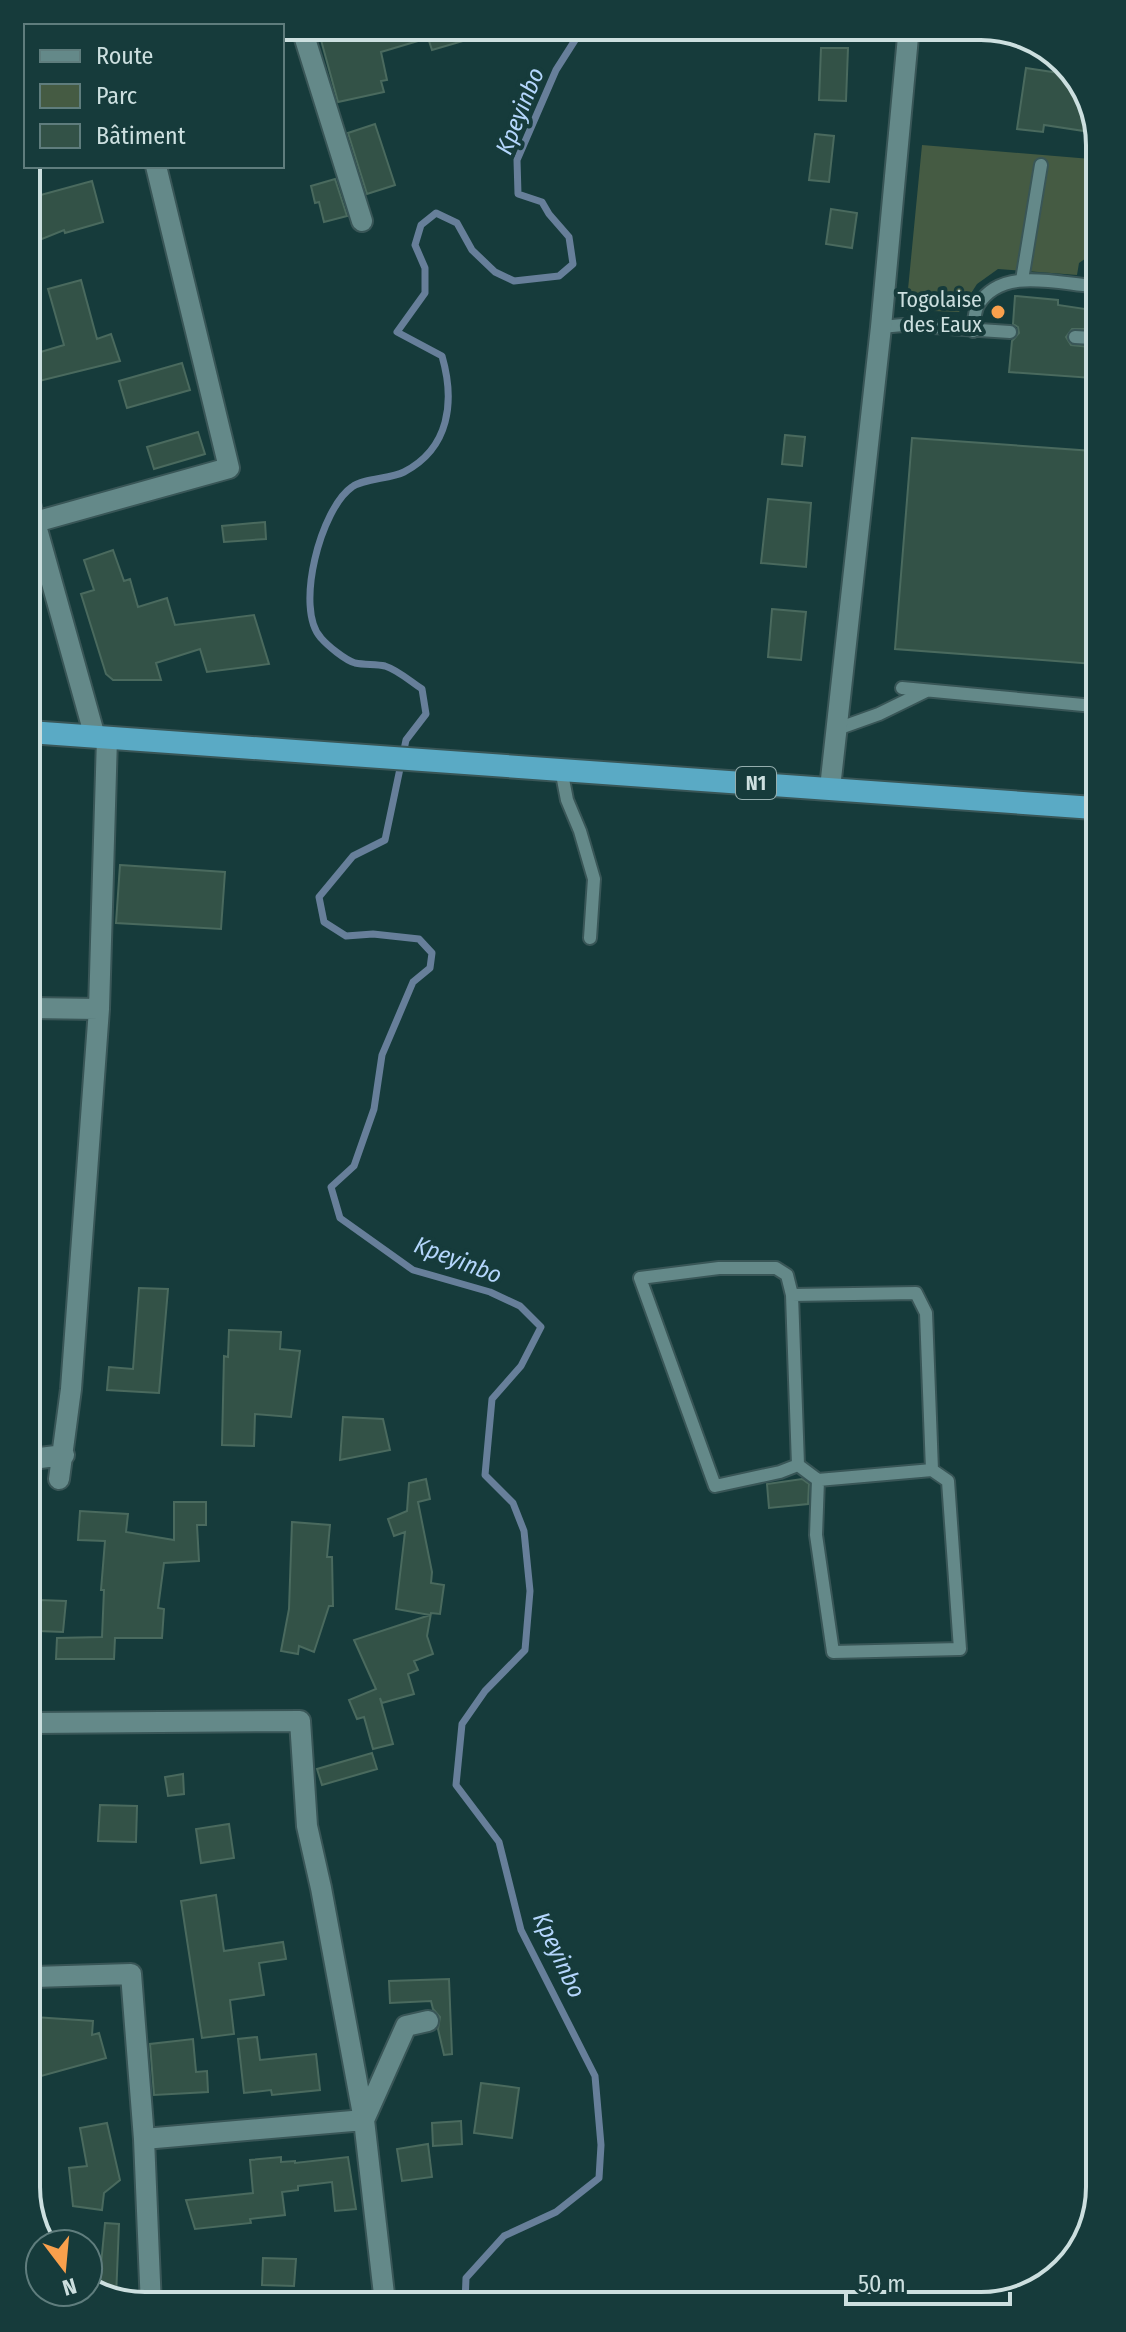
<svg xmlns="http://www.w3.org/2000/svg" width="1126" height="2332" font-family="'Fira Sans Condensed',sans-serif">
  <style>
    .green { fill: #455b43 }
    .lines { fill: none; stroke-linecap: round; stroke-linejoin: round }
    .stream { stroke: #677f9a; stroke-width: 7 }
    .building { fill: #335247; stroke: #4a6a5e; stroke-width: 2 }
    .service-casing { stroke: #395657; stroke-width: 16 }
    .minor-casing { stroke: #395657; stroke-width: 24 }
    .trunk-casing { stroke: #395657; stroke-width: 26 }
    .service { stroke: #648989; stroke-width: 12 }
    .minor { stroke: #648989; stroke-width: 20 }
    .trunk { stroke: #5aaac5; stroke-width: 22 }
    .poi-dot { fill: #f9a04c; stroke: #163b3b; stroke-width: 3 }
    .labels { text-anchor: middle; stroke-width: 8; stroke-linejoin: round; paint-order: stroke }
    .shield { fill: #163b3b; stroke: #95aeae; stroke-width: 2 }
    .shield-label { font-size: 20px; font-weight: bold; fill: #ccdfdf }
    .poi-label { font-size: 22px; fill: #ccdfdf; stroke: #163b3b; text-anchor: end }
    .water-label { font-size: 24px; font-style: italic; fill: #b4d6fc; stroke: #163b3b }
    .rim { fill: none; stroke: #ccdfdf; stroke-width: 4 }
  </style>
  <rect width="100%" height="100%" fill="#163b3b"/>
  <path class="green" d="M922,145L1091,159L1092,254L1079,263L1077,275L998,269L977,284L959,312L906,310Z"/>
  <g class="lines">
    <path class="stream" d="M465,2303L466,2278L504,2236L556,2212L599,2178L601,2145L595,2076L521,1930L499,1842L456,1785L462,1724L485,1691L525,1650L530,1591L524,1531L513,1503L485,1475L492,1399L521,1366L541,1327L520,1306L490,1292L413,1270L340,1218L331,1187L354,1166L374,1109L382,1055L413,982L430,968L432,953L419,939L373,934L346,936L324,922L319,897L353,856L385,840L406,740L426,714L422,689C411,682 398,670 385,666C376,664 365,665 355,663C345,660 328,646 321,638C294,609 321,508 352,487C364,478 390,479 404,472C450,448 455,401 442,356L397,332L425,293V268L415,245L421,225L436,213L457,223L472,250L495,272L514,281L559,276L573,264L569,237L549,214L542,202L518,194L517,160L556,70L584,26"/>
  </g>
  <path class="building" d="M375,26H496L497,31L432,50L428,38L381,52L387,80L381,81L384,92L338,102L321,40Z
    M821,48H848L846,101L819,100Z
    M1026,68L1072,75L1090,98L1084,131L1044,125L1043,132L1017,129Z
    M375,124L395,185L367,194L348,133Z
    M815,134L834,136L829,182L809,180Z
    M335,179L347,216L324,222L319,202L315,203L311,186Z
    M92,181L103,222L65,233L64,230L27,245L26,199Z
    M831,209L857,213L852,248L826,244Z
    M81,280L97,339L111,334L120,361L27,384V356L64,345L48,289Z
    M1015,296L1058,300V305L1092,310V329H1072L1066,337L1071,345L1090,347L1088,358L1092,359V378L1009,372L1012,341L1019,333L1018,327L1013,324Z
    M182,363L190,390L127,408L119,381Z
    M198,432L205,454L154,469L147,447Z
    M785,435L805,437L802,466L782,464Z
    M912,438L1093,451L1094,664L895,649Z
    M768,499L811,503L806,567L761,563Z
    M265,522L266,539L224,542L222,526Z
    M113,550L124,581L130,579L138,607L167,598L175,625L254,615L269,664L207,672L200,649L156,663L161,680H113L106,674L81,594L94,590L84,560Z
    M772,609L806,612L801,660L768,657Z
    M120,865L225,872L221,929L116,923Z
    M139,1288L168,1289L159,1393L107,1390L109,1367L133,1369Z
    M229,1330L281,1332L280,1349L300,1351L291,1417L255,1414L254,1446L222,1445L224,1356L228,1357Z
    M343,1417L383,1419L390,1450L340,1460Z
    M426,1479L430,1499L418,1502L432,1572L431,1583L444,1585L440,1614L431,1613L427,1636L433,1654L414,1661L418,1670L408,1674L414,1694L382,1703L380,1698L393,1744L373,1749L364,1717L357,1719L349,1700L376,1689L354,1640L430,1615L396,1609L405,1532L394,1536L388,1519L407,1511L409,1483Z
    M802,1479L809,1484L808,1504L769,1508L767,1484Z
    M174,1502H206V1525H197L199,1561L164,1563L158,1608L164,1609L162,1638H115L114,1659H56L57,1638L102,1637L104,1590H101L105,1541L78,1540L80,1511L128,1514L126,1532L174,1540Z
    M292,1522L330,1525L327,1557H332L333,1606H329L314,1652L299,1646L298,1654L281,1651L289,1609Z
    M39,1600L66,1601L63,1632L38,1631Z
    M372,1753L377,1769L322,1785L317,1769Z
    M183,1774L184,1794L168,1796L165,1777Z
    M100,1805L137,1806L136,1842L98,1841Z
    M229,1824L234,1858L201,1863L196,1829Z
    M216,1895L224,1951L283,1942L286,1959L259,1963L264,1995L230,2000L234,2034L202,2038L181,1901Z
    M449,1979L452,2054L444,2055L438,2029L440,2017L433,2009L431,2001L390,2003L389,1981Z
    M34,2017L93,2021L92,2035L99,2033L106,2058L34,2078Z
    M257,2037L260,2060L316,2054L320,2090L272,2095L271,2090L244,2093L238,2039Z
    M193,2039L196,2072L207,2071L208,2092L154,2095L150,2044Z
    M481,2083L519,2088L512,2138L474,2133Z
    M461,2121L462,2144L433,2146L432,2123Z
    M107,2123L120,2180L104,2193L102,2210L73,2206L69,2168L87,2166L80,2128Z
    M428,2144L432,2177L402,2181L397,2149Z
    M281,2157V2162L295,2161V2163L348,2157L356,2209L335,2211L332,2182L298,2186V2190L282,2192L285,2215L250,2219L251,2223L195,2229L186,2200L253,2193L250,2160Z
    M105,2223L119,2224L116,2298L88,2287V2264H101Z
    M263,2258L296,2259L294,2286L262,2285Z"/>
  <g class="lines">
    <defs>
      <path id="service" d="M958,26L999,30
        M1022,280L1041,165
        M881,327L903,325L1010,332
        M973,331C974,324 974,312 978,305C1001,267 1055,283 1092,286
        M1075,337L1092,338
        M902,688L1094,706
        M837,729L879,714L926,691
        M561,769L567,800L580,831L594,879L590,938
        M719,1268H776L787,1275L792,1295L798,1465L780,1472L715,1486L640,1278Z
        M792,1295L916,1293L926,1313L932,1470
        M798,1465L818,1480L932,1470L948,1481L960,1649L833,1652L816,1535L818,1480"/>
      <path id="minor" d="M301,26L362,221
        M28,497L95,737
        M28,524L229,468L156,166
        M830,788L881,327L909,26
        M30,1008L99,1009
        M32,1459L64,1455
        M59,1479L71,1389L99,1009L107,738
        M33,1723L300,1721L307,1826L321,1888L364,2120L385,2303
        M34,1977L131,1974L144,2139L151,2306
        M144,2139L364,2120L406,2026L428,2021"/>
      <path id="trunk" d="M29,732L1094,808"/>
    </defs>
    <use href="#service" class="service-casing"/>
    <use href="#minor" class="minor-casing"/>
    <use href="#trunk" class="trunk-casing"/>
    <use href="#service" class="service"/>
    <use href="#minor" class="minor"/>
    <use href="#trunk" class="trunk"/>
  </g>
  <circle class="poi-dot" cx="998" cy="312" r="8"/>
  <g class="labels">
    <rect class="shield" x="736" y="767" width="40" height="32" rx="6"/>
    <g class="shield-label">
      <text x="756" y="790">N1</text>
    </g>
    <g class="poi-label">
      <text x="982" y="307">Togolaise<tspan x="982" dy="25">des Eaux</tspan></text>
    </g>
    <g class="water-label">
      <text transform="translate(520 111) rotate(-68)" y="8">Kpeyinbo</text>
      <text transform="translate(458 1260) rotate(21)" y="8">Kpeyinbo</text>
      <text transform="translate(559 1955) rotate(65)" y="8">Kpeyinbo</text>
    </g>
  </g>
  <path d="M0 0H1126V2332H0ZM145 40H981A105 105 0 0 1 1086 145V2187A105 105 0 0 1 981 2292H145A105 105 0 0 1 40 2187V145A105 105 0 0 1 145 40Z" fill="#163b3b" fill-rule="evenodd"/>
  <path class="rim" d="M145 40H981A105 105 0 0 1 1086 145V2187A105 105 0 0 1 981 2292H145A105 105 0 0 1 40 2187V145A105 105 0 0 1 145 40Z"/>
  <rect x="24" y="24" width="260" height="144" fill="#163b3b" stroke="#5f7d7d" stroke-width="2"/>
  <rect x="40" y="50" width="40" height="12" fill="#648989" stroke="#5f7d7d" stroke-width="2"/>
  <text x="96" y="64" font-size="24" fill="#ccdfdf">Route</text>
  <rect x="40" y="84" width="40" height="24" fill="#455b43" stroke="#5f7d7d" stroke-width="2"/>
  <text x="96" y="104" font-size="24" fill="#ccdfdf">Parc</text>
  <rect x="40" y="124" width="40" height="24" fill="#335247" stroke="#5f7d7d" stroke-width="2"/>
  <text x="96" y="144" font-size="24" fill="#ccdfdf">Bâtiment</text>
  <g transform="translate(64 2268) rotate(164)"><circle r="38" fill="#163b3b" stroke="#5f7d7d" stroke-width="2"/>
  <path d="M0-6L14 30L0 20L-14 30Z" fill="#f9a04c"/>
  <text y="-12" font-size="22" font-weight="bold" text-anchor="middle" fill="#ccdfdf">N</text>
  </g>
  <path d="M846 2292v12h164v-12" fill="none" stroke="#ccdfdf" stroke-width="4"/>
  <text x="858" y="2292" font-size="24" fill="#ccdfdf" stroke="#163b3b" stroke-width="6" paint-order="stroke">50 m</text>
</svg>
